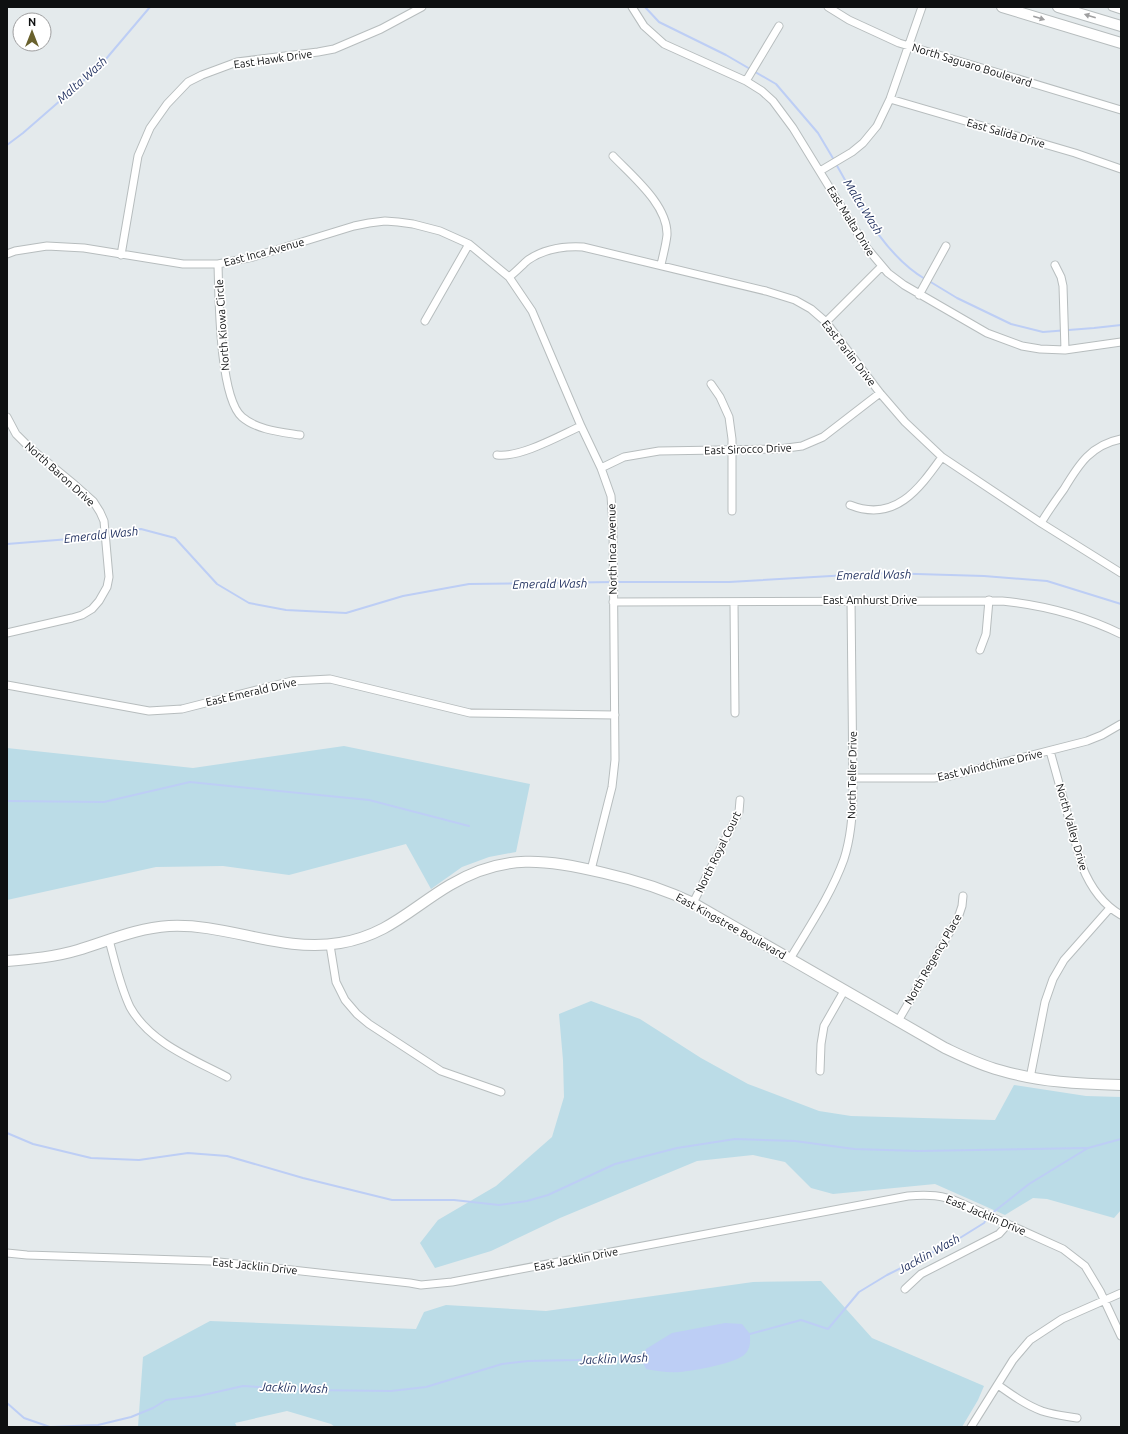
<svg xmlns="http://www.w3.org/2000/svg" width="1128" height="1434" font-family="Ubuntu,sans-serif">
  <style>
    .green { fill: #bbdce7 }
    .water { fill: #bdcef5 }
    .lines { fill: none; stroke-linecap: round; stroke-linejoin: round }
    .stream { stroke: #bdcef5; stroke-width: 2 }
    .street-casing { stroke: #b7bdbe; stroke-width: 9 }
    .secondary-casing { stroke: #b7bdbe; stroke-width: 12 }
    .street { stroke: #fff; stroke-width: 7 }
    .secondary { stroke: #fff; stroke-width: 10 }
    .oneway { fill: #9f9fa0 }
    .labels { text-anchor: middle; stroke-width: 3.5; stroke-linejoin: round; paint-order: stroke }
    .street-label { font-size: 11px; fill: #0e1011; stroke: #fff }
    .water-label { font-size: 12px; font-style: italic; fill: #1b2b5b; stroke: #fff }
  </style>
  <rect width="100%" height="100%" fill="#e4eaec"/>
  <path class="green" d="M344,746L530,784L516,852L489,857L462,867L431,889L406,844L289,875L223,866L156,867L7,900V748L193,768Z
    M591,1001L640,1019L701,1058L748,1084L819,1111L851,1116L995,1120L1014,1085L1086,1096L1121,1097V1210L1114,1218L1047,1199L1033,1198L1005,1215L935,1184L833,1194L811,1188L785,1162L753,1155L697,1161L560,1218L491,1251L435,1268L420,1243L438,1220L496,1186L552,1137L564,1097L563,1060L559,1014Z
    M821,1281L872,1338L984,1386L978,1400L962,1427H335L331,1424L287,1411L235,1423L237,1427H138L143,1357L210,1321L416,1329L424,1312L446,1305L546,1311L753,1282Z"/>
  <path class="water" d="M725,1323L742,1324L750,1334C750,1341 751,1348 745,1354C737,1363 693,1371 680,1372C669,1373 657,1371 646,1369L641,1359L646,1349L672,1333Z"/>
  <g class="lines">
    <path class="stream" d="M645,7L659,22L726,55L776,84L818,133L834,160
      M7,145L23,133L100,66L150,7
      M836,164C859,204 883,254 925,279
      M929,281L957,298L1011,324L1043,332L1094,328L1121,325
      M107,532L141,529L175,538L217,584L249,603L286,610L346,613L403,596L469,584L613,582H729L883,573L984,576L1047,581L1121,604
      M7,544L82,538L103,533
      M7,801L104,802L190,782L369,800L469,826
      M7,1133L33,1144L91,1158L139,1160L188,1153L227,1156L303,1178L392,1200H454L499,1205L527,1201L548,1195L615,1164L677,1148L735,1139L795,1141L854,1149L918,1151L1086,1148
      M991,1214L1029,1184L1088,1148L1121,1139
      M750,1334L801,1320L828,1329L859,1292L887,1275L955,1241L984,1223L988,1217
      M7,1403L24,1418L50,1427
      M50,1427L98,1425L131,1417L153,1408L166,1400L199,1396L243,1386L308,1390L391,1391L426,1387L502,1364L528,1361L577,1360L614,1358L643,1359"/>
    <defs>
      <path id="street" d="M632,7L644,26L664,44L746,81L762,91L773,101L793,128L866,247L888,273L904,285L987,333L1022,346L1040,349L1065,350L1121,342
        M828,7L849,20L899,43L1121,110
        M1112,7L1121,10
        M746,81L779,26
        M890,99L1075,153L1121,169
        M613,156C632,176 668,205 667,235C666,245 663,255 661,265
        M820,171L852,152L863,143L877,126L890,99L922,7
        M7,254L15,251L47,246L84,248L183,264H218L253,257L354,226L369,223L385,221L398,222L413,224L440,231L469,244L509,277L532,311L581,426L601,468L611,496L613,525L615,760L612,787L591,870
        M121,255L138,156L150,128L167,104L188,82L202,75L237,62L318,52L334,49L381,29L422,7
        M218,264C219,295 219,397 242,417C257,430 281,432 300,435
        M1055,265L1061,277L1063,286L1065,350
        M509,277C516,272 522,265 528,260C544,249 565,246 583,247L766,291L795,300L811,309L826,322L880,393L905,422L942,457L1041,523L1121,573
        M919,295L946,246
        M425,321L469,244
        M826,322L882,266
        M711,384L720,397L729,417L732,439V511
        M7,417L16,434L30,448L75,485L93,501L100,512L104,521L109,577L107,587L99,601L92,609L82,615L72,618L7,633
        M497,455C520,458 559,436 581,426
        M601,468L624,457L659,451L779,449L802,446L823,437L880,393
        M850,505C895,523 919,489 942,457
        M1041,523C1048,511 1056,500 1064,489C1079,464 1091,445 1121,439
        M613,602L1002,601C1043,605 1084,616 1121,634
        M734,602L735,713
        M980,650L986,634L989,600
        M7,685L149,711L182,709L292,681L330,679L470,713L615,715
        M1050,751L1082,866C1090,886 1102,904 1121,915
        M853,778H934L950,776L1087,741L1102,735L1121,724
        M693,903L739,812L740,800
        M109,940C115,962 120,986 130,1007C150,1043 193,1059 227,1077
        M330,945L336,982L345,1000L357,1014L369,1024L441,1071L501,1092
        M790,959C809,927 831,895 844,859C851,837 853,813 853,789L851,600
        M898,1021L958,918L962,906L963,896
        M820,1071L821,1044L824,1026L844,991
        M1030,1078L1045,1002L1053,979L1064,960L1110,908
        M7,1253L27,1255L210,1261L410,1283L421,1285L452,1282L908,1196C928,1194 943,1195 961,1203L1063,1249L1085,1266L1100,1291L1121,1336
        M905,1289L921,1274L999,1234L1008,1224
        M998,1385C1012,1395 1026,1405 1042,1411C1054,1415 1065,1416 1077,1418
        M971,1427L1013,1360L1030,1340L1062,1319L1121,1293"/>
      <path id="secondary" d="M1002,7L1121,43
        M1058,7L1121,26
        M7,961C31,959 55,957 78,950C108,941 137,928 169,926C227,923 281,953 340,943C388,935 411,908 450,885C504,853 546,859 604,873C635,880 664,889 693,903L945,1048C962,1056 980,1065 999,1070C1039,1082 1080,1084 1121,1085"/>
    </defs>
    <use href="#street" class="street-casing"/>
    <use href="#secondary" class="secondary-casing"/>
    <use href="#street" class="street"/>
    <use href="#secondary" class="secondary"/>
  </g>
  <defs><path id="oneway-solid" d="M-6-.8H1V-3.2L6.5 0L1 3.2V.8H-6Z"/></defs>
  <g class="oneway">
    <use href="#oneway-solid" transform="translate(1090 16) rotate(-163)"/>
    <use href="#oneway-solid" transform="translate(1039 18) rotate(17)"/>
  </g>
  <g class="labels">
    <g class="street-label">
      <text transform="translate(273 59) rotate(-8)" y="4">East Hawk Drive</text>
      <text transform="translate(972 65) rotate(17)" y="4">North Saguaro Boulevard</text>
      <text transform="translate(1006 133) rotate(16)" y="4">East Salida Drive</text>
      <text transform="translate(851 221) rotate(58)" y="4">East Malta Drive</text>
      <text transform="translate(264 252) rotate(-15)" y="4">East Inca Avenue</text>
      <text transform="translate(222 325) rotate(-94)" y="4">North Kiowa Circle</text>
      <text transform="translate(849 353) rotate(52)" y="4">East Parlin Drive</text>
      <text transform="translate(748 449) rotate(-2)" y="4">East Sirocco Drive</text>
      <text transform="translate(60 474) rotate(42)" y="4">North Baron Drive</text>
      <text transform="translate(612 549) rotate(-91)" y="4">North Inca Avenue</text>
      <text x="870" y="604">East Amhurst Drive</text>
      <text transform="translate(251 692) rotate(-13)" y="4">East Emerald Drive</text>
      <text transform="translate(990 765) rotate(-13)" y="4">East Windchime Drive</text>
      <text transform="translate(852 775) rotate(-89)" y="4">North Teller Drive</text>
      <text transform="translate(1072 827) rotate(74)" y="4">North Valley Drive</text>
      <text transform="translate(718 852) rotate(-64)" y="4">North Royal Court</text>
      <text transform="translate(731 926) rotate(29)" y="4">East Kingstree Boulevard</text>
      <text transform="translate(933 959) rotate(-60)" y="4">North Regency Place</text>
      <text transform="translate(986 1215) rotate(23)" y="4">East Jacklin Drive</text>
      <text transform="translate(576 1259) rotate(-11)" y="4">East Jacklin Drive</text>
      <text transform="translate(255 1266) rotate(6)" y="4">East Jacklin Drive</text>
    </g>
    <g class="water-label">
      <text transform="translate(82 80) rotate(-42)" y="4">Malta Wash</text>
      <text transform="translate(863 207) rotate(58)" y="4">Malta Wash</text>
      <text transform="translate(101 535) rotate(-6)" y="4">Emerald Wash</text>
      <text transform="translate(874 575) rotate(-1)" y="4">Emerald Wash</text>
      <text transform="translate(550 584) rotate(-1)" y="4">Emerald Wash</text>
      <text transform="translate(929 1254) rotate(-29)" y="4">Jacklin Wash</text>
      <text transform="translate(614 1359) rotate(-2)" y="4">Jacklin Wash</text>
      <text transform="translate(294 1388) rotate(2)" y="4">Jacklin Wash</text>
    </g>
  </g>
  <rect width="1128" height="1434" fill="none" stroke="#0e1011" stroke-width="16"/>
  <g transform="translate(32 32)"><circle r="19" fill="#ffffff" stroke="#9f9fa0"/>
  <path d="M0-3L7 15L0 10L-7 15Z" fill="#69612d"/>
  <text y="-6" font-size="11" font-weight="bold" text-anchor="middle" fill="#0e1011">N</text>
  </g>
</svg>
